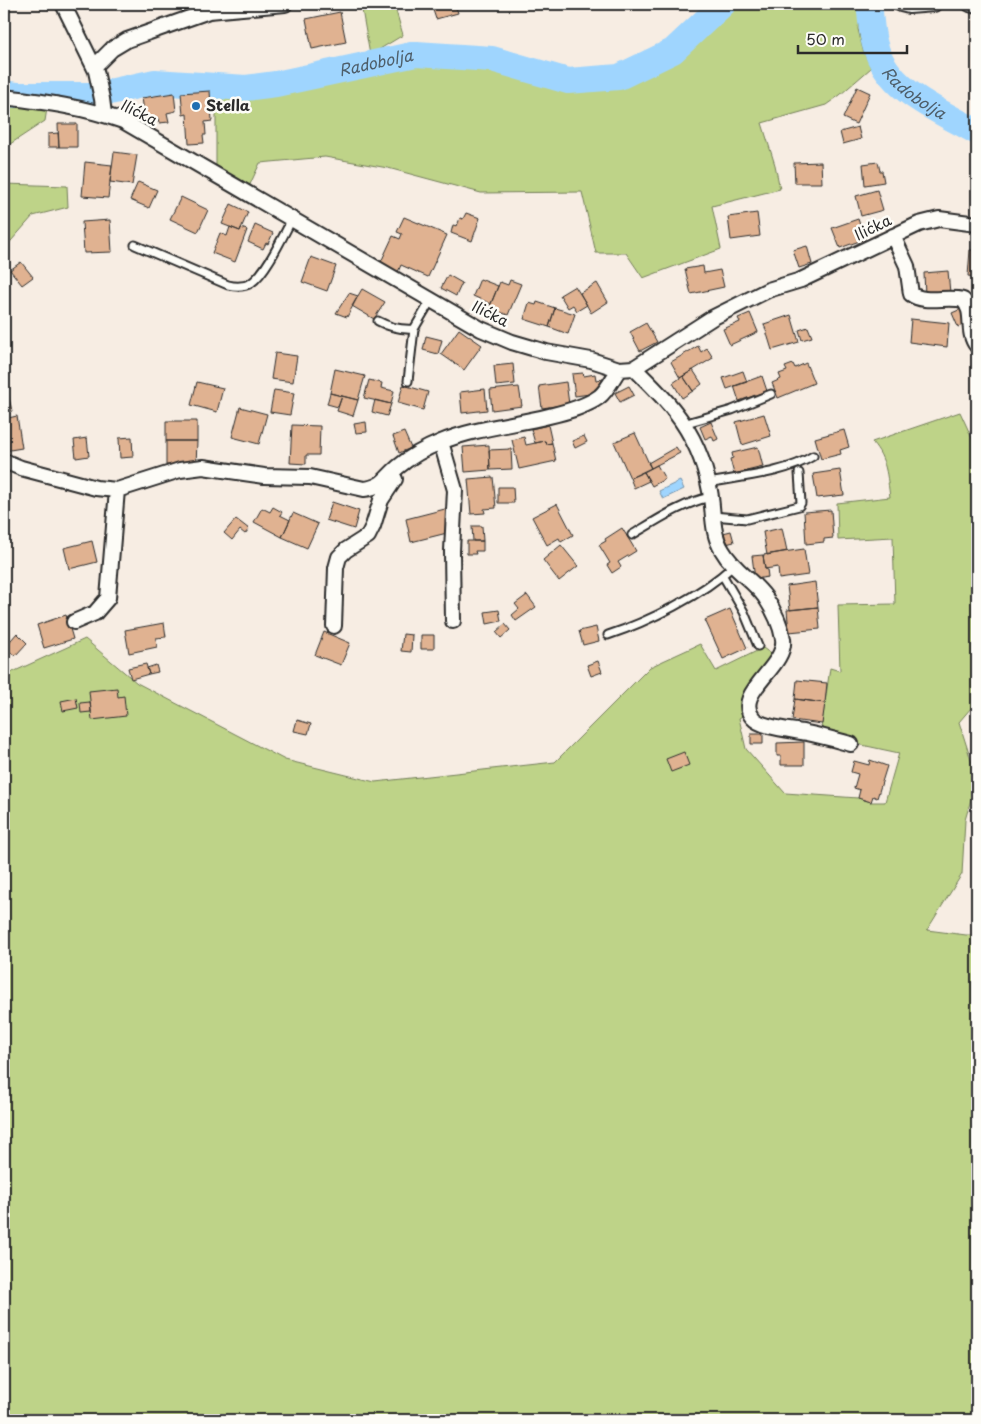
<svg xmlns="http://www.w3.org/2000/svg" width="981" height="1424" font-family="'Playpen Sans',sans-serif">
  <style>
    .green { fill: #bed388; stroke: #747f5a }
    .water { fill: #9fd5fe; stroke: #7191aa }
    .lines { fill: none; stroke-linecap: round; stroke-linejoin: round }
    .river { stroke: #9fd5fe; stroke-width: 26 }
    .building { fill: #e0b291; stroke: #2b2b2b }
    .service-casing { stroke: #2b2b2b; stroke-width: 11 }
    .minor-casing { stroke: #2b2b2b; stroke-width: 18 }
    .service { stroke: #fdfcf7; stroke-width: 7 }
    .minor { stroke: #fdfcf7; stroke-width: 14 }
    .poi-dot { fill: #1f6fb2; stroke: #fdfcf7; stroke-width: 2 }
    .labels { text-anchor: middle; stroke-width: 5; stroke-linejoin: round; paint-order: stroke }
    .poi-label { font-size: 15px; font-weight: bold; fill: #2b2b2b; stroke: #fdfcf7; text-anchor: start }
    .street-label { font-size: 15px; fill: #2b2b2b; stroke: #fdfcf7 }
    .water-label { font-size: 16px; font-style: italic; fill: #4e5e6a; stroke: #fdfcf7 }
  </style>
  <rect width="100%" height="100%" fill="#f7ede3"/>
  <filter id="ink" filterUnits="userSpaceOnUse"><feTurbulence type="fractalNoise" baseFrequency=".02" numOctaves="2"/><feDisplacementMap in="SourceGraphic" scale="10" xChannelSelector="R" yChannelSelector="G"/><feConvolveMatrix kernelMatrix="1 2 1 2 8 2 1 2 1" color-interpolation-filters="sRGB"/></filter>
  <g filter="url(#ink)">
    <path class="green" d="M361,4H394L403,35L370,55Z
      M733,4H861L858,29L863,50L871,68L840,95L826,105L762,123L775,165L780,189L712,206L721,249L643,278L626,253H596L582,192L481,193L388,168L325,157L260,163L246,193L216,175V91L234,94L269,92L424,59L457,60L532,75L586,91L608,90L645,74L668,61L686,46L712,20Z
      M4,97L48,102L45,121L4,148Z
      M4,184L67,186L68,207L33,216L4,249Z
      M960,412L977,449V701L959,722L977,779L965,820L962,874L927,930L966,935H977V1420H4V676L85,639L137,683L285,760L375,782L555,762L650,667L700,644L716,671L763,648L778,659L749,712L739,718L746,749L785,793L858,798L871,802H885L899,753L820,736L830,668L840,671L838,605L895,604L893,537L838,540L837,503L890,497C887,476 887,459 872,442Z"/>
    <path class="water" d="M680,481L684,489L663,499L659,491Z"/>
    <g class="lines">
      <g class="river">
        <path id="s1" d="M869,4C871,17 871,32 875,45C888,92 939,110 977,132"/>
        <path id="s2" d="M9,94L17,95H96L155,82L246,88L276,84L416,54L492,59L568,81L619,77L673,51L723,4"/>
      </g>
    </g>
    <path class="building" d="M431,4H455L458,13L436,19Z
      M340,12L346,42L312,49L306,19Z
      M857,87L870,93L856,124L843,118Z
      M210,91L212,121L205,122L206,135H203L204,143L189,144L187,114L183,115L181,93Z
      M174,93L176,111L167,113L169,122L159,123L158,118L142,121L141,111H144L142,98Z
      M58,124H77V147H59Z
      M858,127L861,139L843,144L840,132Z
      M58,133L59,147H48V134Z
      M114,152L137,155L132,185L110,182Z
      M85,162L112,165L108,198L82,196Z
      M821,162L822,183H795L794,163Z
      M878,162L880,171H882L884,182L865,185L863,164Z
      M138,182L157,190L149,208L130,200Z
      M877,190L883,210L861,216L856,196Z
      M181,197L208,210L198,232L170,219Z
      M231,204L248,212L240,231L222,224Z
      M466,213L480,218L472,241L451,233L453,225L457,226L460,218L463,219Z
      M757,213L760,236L731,240L728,217Z
      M404,217L447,235L428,277L401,265L398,272L380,264L393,236L400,239L402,234L397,232Z
      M858,219L865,239L840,248L832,228Z
      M110,220L112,252L84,253L82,222Z
      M255,225L273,233L268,244L266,243L263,249L248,242Z
      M230,227L240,231L241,228L247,230L235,262L212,253L220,233L227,236Z
      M807,246L812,264L799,268L793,250Z
      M970,250H977V277L968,276Z
      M311,257L336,266L327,291L302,282Z
      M21,262L33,277L22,285L10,270Z
      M703,266L704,273L720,270L724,287L691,294L685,269Z
      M948,271L950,293L925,295L924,273Z
      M448,275L462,283L456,296L441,288Z
      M480,279L498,286L491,304L473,296Z
      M510,280L521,284L508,315L489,308L500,282L508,285Z
      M597,283L608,302L591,313L580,293Z
      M575,286L587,305L577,311L573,305L568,308L560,295Z
      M362,289L385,302L374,319L352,306Z
      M349,293L358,296L347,317L336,313Z
      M537,302L555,308L549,327L524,319L529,303L536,305Z
      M555,308L575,314L568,334L549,327Z
      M961,309L968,323L958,327L952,313Z
      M750,313L758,332L730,345L723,329L740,322L738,318Z
      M791,315L799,342L772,350L764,324Z
      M911,319L949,323L947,347L909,342Z
      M646,323L657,342L640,351L630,332Z
      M808,327L812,337L802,340L799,330Z
      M459,329L482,345L464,370L441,354Z
      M426,336L442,340L438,354L423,350Z
      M698,346L701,352L707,348L713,358L680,378L671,362Z
      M275,353L297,356L293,382L271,379Z
      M4,358L8,377H4Z
      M806,363L814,383L778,398L772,383L781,379L779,374L787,371L785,367L793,364L795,368Z
      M513,364L515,384L496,386L494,366Z
      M335,369L365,376L358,400L330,393Z
      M693,370L702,384L693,391L683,376Z
      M743,371L747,382L727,389L723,378Z
      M583,373L584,376L595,374L596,380L604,379L605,387L597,388L598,393L575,396L572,374Z
      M683,376L693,391L682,398L673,383Z
      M762,376L767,391L739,401L734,386Z
      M369,380L382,383L381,388L394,391L391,404L364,398Z
      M197,382L223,388L217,412L191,405Z
      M566,382L569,404L542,408L539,386Z
      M6,385L12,411L4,413V386Z
      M403,385L428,392L423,410L398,403Z
      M629,386L634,395L620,402L615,393Z
      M519,387L522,406L492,410L490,390Z
      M485,389L487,410L462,413L460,392Z
      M274,390L294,393L290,415L270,412Z
      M330,393L342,396L338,407L327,404Z
      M342,396L358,400L353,416L337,411Z
      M375,400L391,404L387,416L372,412Z
      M240,407L267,414L259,444L232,437Z
      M764,414L771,436L742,445L736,422Z
      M17,416L22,448L4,451V419Z
      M166,421H197V441H166Z
      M366,422L367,432L356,433L354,424Z
      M711,422L718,439L714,441L712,436L705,439L700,427Z
      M292,425L320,426L319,455H306V464L290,463Z
      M548,425L552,443L546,444L545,441L535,443L531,429Z
      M844,430L849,447L840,450L841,454L821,459L815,438Z
      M404,432L411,448L399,453L393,436Z
      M635,433L651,468L630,478L614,442Z
      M584,436L587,442L575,448L572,441Z
      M132,437L133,457L120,458L119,438Z
      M524,437L526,445L545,441L546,444L552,443L556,461L519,469L512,440Z
      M87,438L89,456L76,458L74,440Z
      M166,441H197L196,465H166Z
      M489,445L490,470L465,472L463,447Z
      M676,447L680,453L651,468L648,463Z
      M758,447L763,467L734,474L730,459L733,458L732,453Z
      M511,449L512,469L490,470L489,450Z
      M657,465L665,479L652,486L644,472Z
      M840,470L844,495L817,498L813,474Z
      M644,472L649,481L634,488L630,478Z
      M493,477L496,508L484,509L485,513L471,514L468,479Z
      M498,487H513L514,503H498Z
      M332,502L359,511L354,529L326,520Z
      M557,504L573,535L561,542L559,538L547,545L532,517Z
      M273,507L282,512L280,515L290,520L282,537L254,522L262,508L270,512Z
      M445,509L451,532L411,542L406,519Z
      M831,510L833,538L824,539V542L806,544L804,512Z
      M293,513L318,524L307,548L282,537Z
      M236,519L249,529L245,534L240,530L232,540L224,533Z
      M472,526H482L483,541H473Z
      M622,528L636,551L618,562L621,567L612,573L607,565L610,563L599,545L606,541L605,539Z
      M782,528L787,551L767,555L763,532Z
      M731,531L734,542L726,544L723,533Z
      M92,541L97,562L69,569L64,548Z
      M467,541H483V551H475L476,554H467Z
      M561,545L578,566L559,581L543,560Z
      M804,549L808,575L779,579L778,567L765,569L763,555Z
      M763,555L765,569H767L768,577L755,579L752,556Z
      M815,582L818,607L790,610L787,586Z
      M527,595L536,607L516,621L512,615L519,609L515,604Z
      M818,607L820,629L789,632L787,610Z
      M730,609L747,648L723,659L705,620Z
      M499,610L501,621L487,624L485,612Z
      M66,615L73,639L44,648L37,625Z
      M164,623L166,637L156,638L157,647L129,653L125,630Z
      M505,624L510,630L501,638L496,632Z
      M596,627L599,641L583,645L579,631Z
      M324,632L350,643L341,665L315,655Z
      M17,633L27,643L15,656L5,647Z
      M403,634L412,635L411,652L401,651Z
      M421,635H434V649H421Z
      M598,661L602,672L591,676L587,665Z
      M146,664L149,674L131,679L128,668Z
      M156,665L158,672L149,674L147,668Z
      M797,680L827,683L825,703L795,699Z
      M117,688L118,697L124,696L126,716L92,720L89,691Z
      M76,698L78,708L63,711L61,701Z
      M795,699L825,703L822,724L792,720Z
      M90,702L91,712L81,713L80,703Z
      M297,720L311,724L308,734L294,731Z
      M751,734H763V744H751Z
      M804,742V765H781V756H777V743Z
      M684,752L689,765L671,772L666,759Z
      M870,760L887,766L877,798L873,796L871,802L858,798L860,790L854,788L858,774L851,772L854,761L869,765Z"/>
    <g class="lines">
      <defs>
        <path id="service" d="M135,245L228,285C236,287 244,287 251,283C266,273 283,236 292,219
          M378,321C389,327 402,330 414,329
          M408,381L414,329L431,300
          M683,424L732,410L771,394
          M708,483C739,477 787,473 813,456
          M713,516L747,519L799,506L801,503L799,473
          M632,535C657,520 682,503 711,497
          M723,576L744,612L758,646
          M608,635C648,622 702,595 733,566"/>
        <path id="minor" d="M63,4L96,71L102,99L104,114
          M901,4L909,6L934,4
          M970,4L977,6
          M94,67L112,49L127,40L209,11L285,4
          M4,97C45,102 84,107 123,121L481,329L512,342L546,352L591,360L619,369L634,368L712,318L768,290L801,280L919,224L939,219L977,224
          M893,236L907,266L911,294C924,304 947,296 963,300C976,312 965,331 977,346
          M634,368C648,382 663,396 675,412C693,435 705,464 710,491C714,511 711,532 722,550C734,571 753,580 765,597C773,609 781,625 783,639C787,667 732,693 753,718C761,728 794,730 807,733C822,736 836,740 851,744
          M441,442L455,490L452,551L453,621
          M4,461L21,468L96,488L117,490L180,470L203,467L264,476L310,477L364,489C383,487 385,478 398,467C411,456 426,448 441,442C475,428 513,425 549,416C566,412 585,407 599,397C607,391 613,378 619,369
          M74,622L95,613L108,598L117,490
          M334,626L336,568L339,557L346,550L368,536L373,526L381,500L395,479"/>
      </defs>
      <use href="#service" class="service-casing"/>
      <use href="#minor" class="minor-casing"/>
      <use href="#service" class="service"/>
      <use href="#minor" class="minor"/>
    </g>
  </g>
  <circle class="poi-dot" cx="196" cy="106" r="5"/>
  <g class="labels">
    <g class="poi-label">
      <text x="206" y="111">Stella</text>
    </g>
    <g class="street-label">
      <text transform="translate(139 113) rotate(27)" y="5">Ilićka</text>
      <text transform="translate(873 228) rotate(-26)" y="5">Ilićka</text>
      <text transform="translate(490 314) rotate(27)" y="5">Ilićka</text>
    </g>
    <g class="water-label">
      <text dy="6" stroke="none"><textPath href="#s2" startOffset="371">Radobolja</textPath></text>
      <text dy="6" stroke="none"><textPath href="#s1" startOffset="105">Radobolja</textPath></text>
    </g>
  </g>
  <rect width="981" height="1424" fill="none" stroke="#fdfcf7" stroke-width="20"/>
  <rect x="10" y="10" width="961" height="1404" fill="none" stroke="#2b2b2b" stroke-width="2" filter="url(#ink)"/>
  <path d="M798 45v8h109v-8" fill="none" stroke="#2b2b2b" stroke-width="2.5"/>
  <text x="806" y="45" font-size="15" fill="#2b2b2b" stroke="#fdfcf7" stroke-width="4" paint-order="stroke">50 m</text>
</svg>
